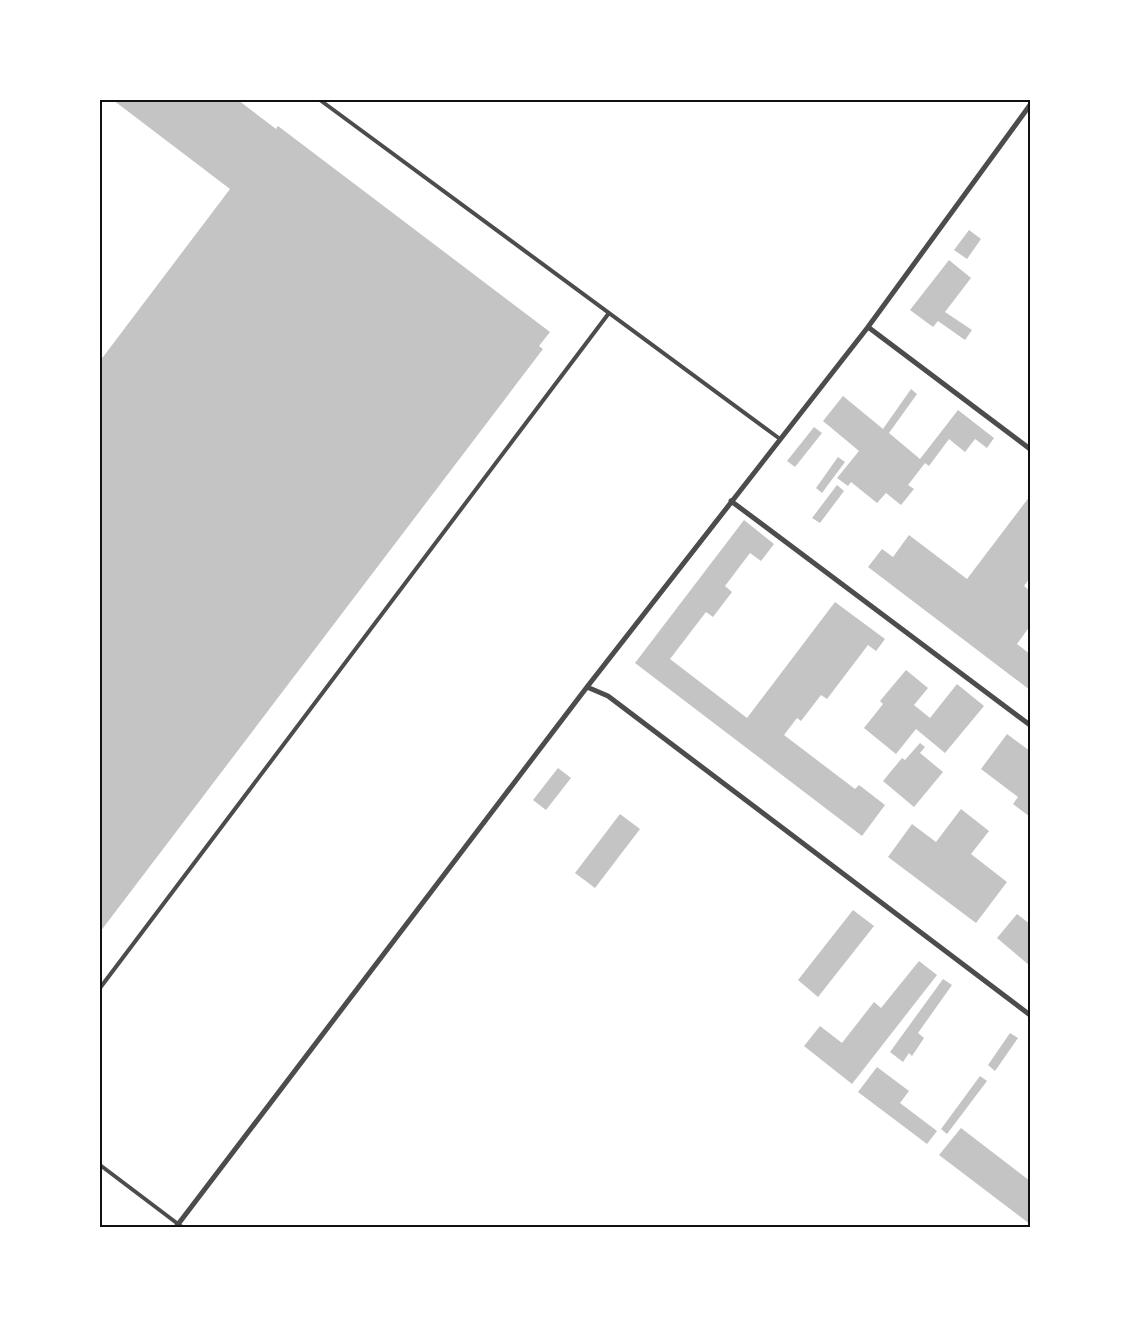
<svg xmlns="http://www.w3.org/2000/svg" width="1130" height="1327" font-family="Mulish,sans-serif">
  <style>
    .building { fill: #c4c4c4 }
    .lines { fill: none; stroke-linecap: round; stroke-linejoin: round }
    .service { stroke: #4c4c4c; stroke-width: 4 }
    .minor { stroke: #4c4c4c; stroke-width: 5 }
    .neatline { fill: none; stroke: #111; stroke-width: 2 }
  </style>
  <rect width="100%" height="100%" fill="#fff"/>
  <path class="building" d="M113,100H238L276,129L278,126L550,332L539,346L543,349L100,932V361L230,189Z
    M969,230L981,239L967,259L954,250Z
    M949,260L971,278L945,312L972,330L965,340L938,321L933,327L910,310Z
    M911,389L917,394L889,433L920,459L958,410L994,438L987,448L975,439L965,452L949,439L929,466L925,463L908,485L914,489L901,505L886,493L877,503L851,482L848,486L837,478L859,451L823,421L843,396L883,429Z
    M814,427L822,433L795,467L787,461Z
    M838,457L845,462L822,493L816,488Z
    M837,485L844,491L820,523L812,518Z
    M1030,496V578L1024,586L1030,591V626L1017,644L1030,654V690L868,567L882,549L893,557L909,535L967,579Z
    M744,520L774,544L761,561L750,553L725,586L732,592L713,617L706,612L670,659L747,718L835,602L885,639L876,651L868,645L827,699L821,695L801,721L797,718L784,735L855,789L859,785L885,805L862,836L635,663Z
    M906,670L928,688L914,705L930,718L957,684L984,706L945,753L916,729L896,754L864,728L883,704L880,701Z
    M1007,734L1030,751V817L1013,804L1018,797L981,769Z
    M920,743L925,747L920,753L943,772L914,807L883,781L902,758L905,760Z
    M558,768L571,778L546,810L533,800Z
    M961,809L989,831L971,854L1007,882L976,923L888,857L912,824L936,842Z
    M620,814L640,829L595,888L575,873Z
    M853,910L874,926L818,997L798,980Z
    M1017,914L1030,924V966L997,938Z
    M919,961L937,975L852,1084L804,1046L820,1026L842,1043L874,1002L881,1008Z
    M943,979L952,985L918,1033L924,1038L912,1056L909,1053L903,1062L890,1052Z
    M1010,1033L1018,1038L995,1071L988,1065Z
    M877,1067L909,1091L900,1103L937,1131L927,1144L858,1092Z
    M980,1076L987,1081L947,1134L941,1129Z
    M961,1128L1030,1181V1224L939,1155Z"/>
  <g class="lines">
    <path class="service" d="M320,100L780,439
      M100,988L609,313
      M100,1165L182,1227"/>
    <path class="minor" d="M868,327L1030,449
      M731,501L1030,725
      M587,687L608,696L1030,1015
      M176,1227L587,687L868,327L1030,105"/>
  </g>
  <rect width="1130" height="1327" fill="none" stroke="#ffffff" stroke-width="202"/>
  <rect x="101" y="101" width="928" height="1125" class="neatline"/>
</svg>
